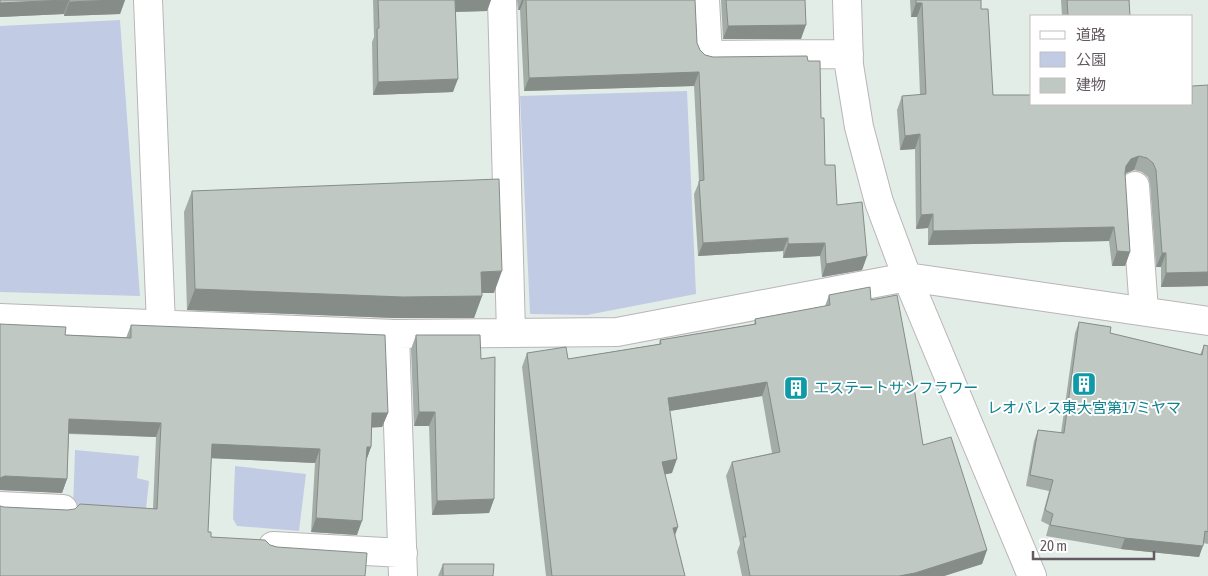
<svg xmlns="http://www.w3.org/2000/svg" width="1208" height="576" font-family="'Asap Condensed','Noto Sans JP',sans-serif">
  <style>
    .green { fill: #c1cce4 }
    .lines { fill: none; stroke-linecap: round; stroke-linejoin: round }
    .minor-casing { stroke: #bab4b8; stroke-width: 30 }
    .minor { stroke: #fff; stroke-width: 28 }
    .wall { fill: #a4aca8 }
    .shaded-wall { fill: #868c88 }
    .building { fill: #bfc8c3; stroke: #868c88 }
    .labels { text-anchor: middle; stroke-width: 4; stroke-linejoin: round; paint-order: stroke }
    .culture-label { font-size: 15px; fill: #0d838f; stroke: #fff; text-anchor: start }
  </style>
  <rect width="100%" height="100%" fill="#e3ede8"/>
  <path class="green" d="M120,20L140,296L0,292V26Z
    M687,91L696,294L587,315L530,314L520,96Z
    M75,450L139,456L137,478L149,481L145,518L73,509Z
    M235,466L306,474L299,531L237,526L233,519Z"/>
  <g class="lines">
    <defs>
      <path id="minor" d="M148,0L161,325
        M502,0L511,333
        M705,0L708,55L849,54
        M847,0L849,65L859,127L879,202L907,277L1032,576
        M1135,186L1144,311
        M0,318L395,334L617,332L907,277L1208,321
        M395,334L403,576
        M0,506L63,509
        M273,546L403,553"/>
    </defs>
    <use href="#minor" class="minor-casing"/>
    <use href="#minor" class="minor"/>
  </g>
  <path class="wall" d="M0,0H125L120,14L64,16V14L0,17Z
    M373,0H491L487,11L456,12L453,92L373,95L372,42L374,37Z
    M517,0H695L697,43L700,50L705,55L713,57L808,61L821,118L825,165L837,205L867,256L862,270L822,277L820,256L783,258V251L698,256L694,194L699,182L694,86L524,91L520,10H518Z
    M721,0H805L801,39H723Z
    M910,0H981V9L993,95L1192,104L1208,286L1161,287V267H1156L1150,184L1148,177L1142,172L1134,170L1126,173L1125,175L1130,252L1125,266H1112L1109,241L928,245V228L916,229L915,149L900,150L897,110L902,96L920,95L917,17H911Z
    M1061,0H1129L1130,16H1062Z
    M192,191L494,293H482V296L474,318H395L187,310L184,212Z
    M829,295L871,300L923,445L987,550L982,564L944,576H742L737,552L740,544L726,476L732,462L772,453L762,396L670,411L672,473L665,474L675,535L685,576H546L522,367L527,353L568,359L659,344L660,340L754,324L755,319L825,306Z
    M1079,322L1110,333L1200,355L1204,345L1208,346V544L1203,543L1199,557L1121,549L1046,536L1049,525L1041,521L1049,491L1026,486L1034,441L1038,430L1061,433L1075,333Z
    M0,324L65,335L126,338L131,325L388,413L382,427H372L371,447L366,461L357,535L311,532L315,463L211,458L208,532L211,537L270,545L365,576L4,507L67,510L153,509L156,437L69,434L67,479L62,493L0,490Z
    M416,335L481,359L494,499L489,513L432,515L429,426H414L411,349Z
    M443,564L493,576H438Z"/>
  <path class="shaded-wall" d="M69,0L64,14L0,17V3Z
    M114,0H125L120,14L64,16L69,2Z
    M455,0H491L487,11L450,12Z
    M522,0H524L520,10H518Z
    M916,3H922L917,17H911Z
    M806,25L801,39H723L728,26Z
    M699,72L694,86L524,91L529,78Z
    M458,79L453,92L373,95L378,82Z
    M920,134L915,149L900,150L905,136Z
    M1139,156L1134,170L1126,173L1121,180L1126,166L1131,159Z
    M933,214L928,228L916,229L921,215Z
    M1114,227L1109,241L928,245L933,231Z
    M788,238L783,251L698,256L703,243Z
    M825,243L820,256L783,258L788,244Z
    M1117,251L1130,252L1125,266H1112Z
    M1162,253H1166L1161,267H1156Z
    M867,256L862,270L822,277L826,264Z
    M502,271L494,293H474L481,272Z
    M1208,272V286L1161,287L1166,273Z
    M195,289L482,296L474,318H395L187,310Z
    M767,382L762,396L663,412L668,398Z
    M419,412H435L429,426H414Z
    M372,413H388L382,427L367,428Z
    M69,419L161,423L156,437L64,433Z
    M212,444L320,449L315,463L207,458Z
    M367,447H371L366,461Z
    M677,459L672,473L657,476L662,462Z
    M5,476L67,479L62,493L0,490V478Z
    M494,499L489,513L432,515L437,501Z
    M316,518L362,521L357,535L311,532Z
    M678,527L673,541V528Z
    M1125,538L1203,546L1199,557L1121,549Z
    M987,550L982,564L944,576H899Z"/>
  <path class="building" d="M0,0H66L0,3Z
    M69,0H114L69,2Z
    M378,0H455L458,79L378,82L377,29L379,28Z
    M526,0H695L697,43L700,50L705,55L713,57L807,56L808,61H820L821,118H824L825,165H835L837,205L862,202L867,256L826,264L825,243L788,244V238L703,243L699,181L704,180L699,72L529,78Z
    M726,0H805L806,25L728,26Z
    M916,0H981V9H988L993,95H1032V104H1192V86L1208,85V272L1166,273V253H1162L1156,170L1153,163L1147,158L1139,156L1131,159L1126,166L1125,173L1130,252L1117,251L1114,227L933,231V214L921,215L920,134L905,136L902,96L926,94L922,3H916Z
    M1067,0H1129L1130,16H1068Z
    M499,179L502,271L481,272L482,296L403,297L195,289L192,191Z
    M870,287L871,300L897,295L913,381L923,445L951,437L987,550L915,573L899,576H750L743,537H746L732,462L780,452L767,382L668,398L677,459L662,462L678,527L673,528L685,576H552L527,353L566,347L568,359L661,344L660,340L756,324L755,319L830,305L829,295Z
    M1079,322L1111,327L1110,333L1202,355L1204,345L1208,346V532L1205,531L1203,546L1125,538L1050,525L1053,514L1045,510L1053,480L1030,475L1038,430L1064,433Z
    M0,324L66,327L65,335L131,338V325L385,335L388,413H372L371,447H367L362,521L316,518L320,449L212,444L208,532H211V537L265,540L270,545L277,547L367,553L365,576H0V506L4,507L67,510L75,509L80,504L157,509L161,423L69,419L67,479L5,476L0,478Z
    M416,335H480L481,359L495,357L494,499L437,501L435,412H419Z
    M443,564H494L493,576H443Z"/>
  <defs>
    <symbol id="building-square" viewBox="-11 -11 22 22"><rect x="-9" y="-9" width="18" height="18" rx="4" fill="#0f9aa8" stroke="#fff"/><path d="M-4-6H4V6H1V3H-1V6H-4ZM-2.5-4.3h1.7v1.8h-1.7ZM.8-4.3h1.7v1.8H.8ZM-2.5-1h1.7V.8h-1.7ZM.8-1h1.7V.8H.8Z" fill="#fff"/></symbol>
  </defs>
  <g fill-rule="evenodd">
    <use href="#building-square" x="1070" y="370" width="28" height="28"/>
    <use href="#building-square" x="782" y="374" width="28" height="28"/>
  </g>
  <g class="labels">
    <g class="culture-label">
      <text x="814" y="393">エステートサンフラワー</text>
      <text x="1084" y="413" text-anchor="middle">レオパレス東大宮第17ミヤマ</text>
    </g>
  </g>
  <rect x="1030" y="15" width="162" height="90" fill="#ffffff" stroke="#c1bdc0"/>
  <rect x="1040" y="31" width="25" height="8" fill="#ffffff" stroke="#c1bdc0"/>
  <text x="1076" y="40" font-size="15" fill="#635b61">道路</text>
  <rect x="1040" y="52" width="25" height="15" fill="#c1cce4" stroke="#c1bdc0"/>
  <text x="1076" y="65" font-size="15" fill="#635b61">公園</text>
  <rect x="1040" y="78" width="25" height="15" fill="#bfc8c3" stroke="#c1bdc0"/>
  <text x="1076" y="90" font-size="15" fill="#635b61">建物</text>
  <path d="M1033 551v8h121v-8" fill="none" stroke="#635b61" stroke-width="2.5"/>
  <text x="1040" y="551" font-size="15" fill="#635b61" stroke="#ffffff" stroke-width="4" paint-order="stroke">20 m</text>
</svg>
